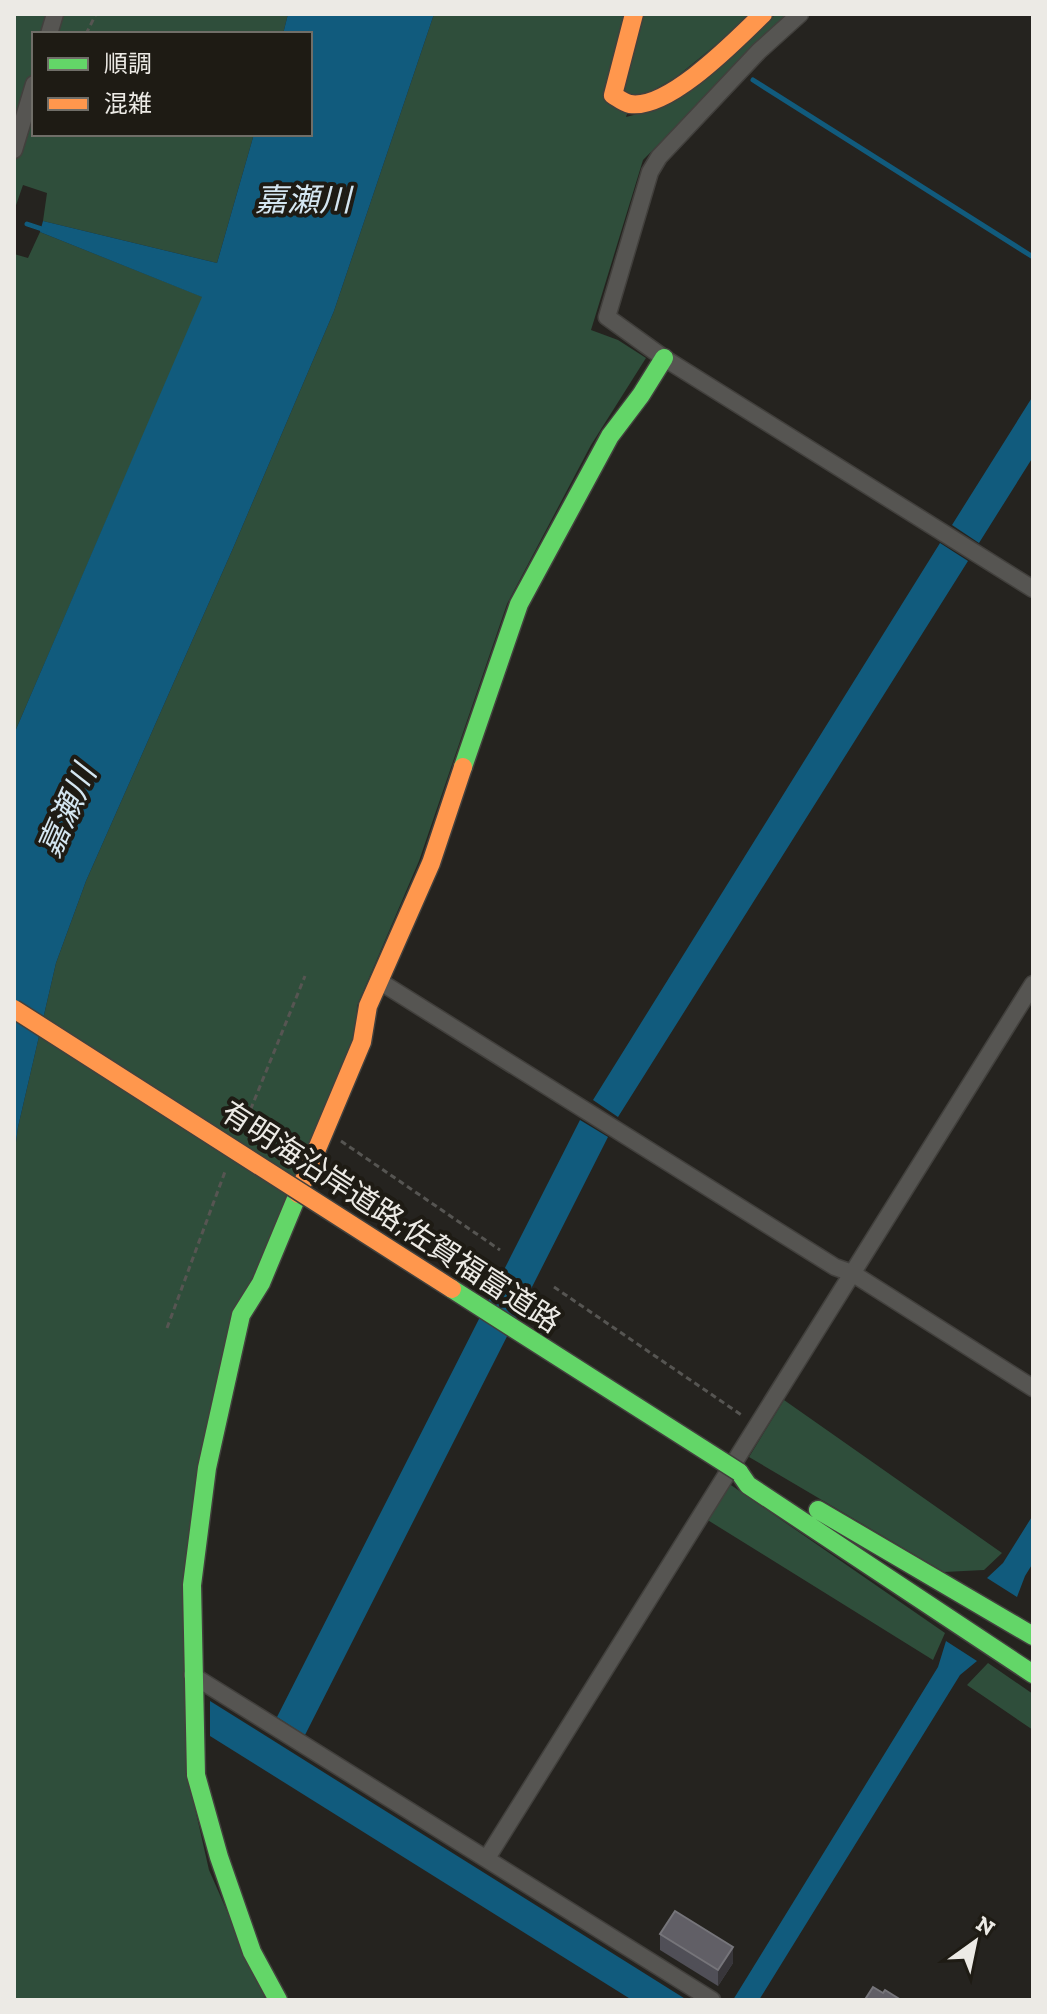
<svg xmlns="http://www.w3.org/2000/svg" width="1047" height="2014" font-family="'Zilla Slab','Noto Sans JP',serif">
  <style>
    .green { fill: #2f4e3b }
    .water { fill: #115b7d }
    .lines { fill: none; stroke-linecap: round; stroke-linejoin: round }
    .stream { stroke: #115b7d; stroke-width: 5 }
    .street-casing { stroke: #42403d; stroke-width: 19 }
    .fast-casing { stroke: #42403d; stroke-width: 21 }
    .slow-casing { stroke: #42403d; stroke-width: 21 }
    .path { stroke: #565552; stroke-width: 3; stroke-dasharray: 6 4; stroke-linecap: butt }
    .street { stroke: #565552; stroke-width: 16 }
    .fast { stroke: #63d668; stroke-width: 18 }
    .slow { stroke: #ff974d; stroke-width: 18 }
    .fast-bridge-casing { stroke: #42403d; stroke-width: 21; stroke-linecap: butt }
    .slow-bridge-casing { stroke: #42403d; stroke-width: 21; stroke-linecap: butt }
    .fast-bridge { stroke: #63d668; stroke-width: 18 }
    .slow-bridge { stroke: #ff974d; stroke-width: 18 }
    .wall { fill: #504f57 }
    .shaded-wall { fill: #38363a }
    .building { fill: #615f66; stroke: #76757a; stroke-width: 2 }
    .labels { text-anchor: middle; stroke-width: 8; stroke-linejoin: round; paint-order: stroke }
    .street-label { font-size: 30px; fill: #eceae5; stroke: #1e1b14 }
    .water-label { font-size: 32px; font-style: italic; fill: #d4e6f1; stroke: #1e1b14 }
  </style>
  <rect width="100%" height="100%" fill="#25231f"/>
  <path class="green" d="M14,14H288L283,34H34V134H254L217,263L43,221L47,193L23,185L14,211Z
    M434,14H754L675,78L643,96L634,94L626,117L660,108L695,85L776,14H792L751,51L643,160L591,330L618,340L646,358L591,445L507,604L419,861L357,1006L356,1038L258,1275L200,1461L187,1773L209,1870L266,2000H14V1157L18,1127L56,963L86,881L234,546L334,311Z
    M40,232L203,297L14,734V254L28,258Z
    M784,1400L1002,1553L984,1570L944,1572L749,1457Z
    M728,1483L945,1633L933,1660L706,1519Z
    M988,1663L1033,1694V1730L967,1685Z"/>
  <path class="water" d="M288,14H434L334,311L234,546L86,881L56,963L18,1127L14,1157V734L202,297L40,232L43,221L217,263L254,134H310V34H283Z
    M1033,396V457L979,543L952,525Z
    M940,543L968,561L618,1117L593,1100Z
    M580,1120L608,1137L305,1735L277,1717Z
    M1033,1515V1563L1025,1576L1017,1597L987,1578L1003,1563Z
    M946,1641L977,1661L960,1675L759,2000H733L938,1667Z
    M210,1701L687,2000H632L210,1736Z"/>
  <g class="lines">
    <path class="stream" d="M753,80L1033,257
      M27,224L45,230"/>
    <defs>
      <path id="street" d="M800,14L759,51L659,157L650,172L607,317L664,358L1033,589
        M49,34L55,14
        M14,150L34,84
        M379,981L835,1267L852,1273L1033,1388
        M192,1675L712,2000
        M487,1858L1033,984"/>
      <path id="fast" d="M463,767L519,604L610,436L641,395L664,358
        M739,1472L748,1485L1033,1674
        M818,1510L1033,1636
        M278,2000L252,1952L219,1857L196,1775L192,1585L207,1468L241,1315L261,1283L298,1194"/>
      <path id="slow" d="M634,14L613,95C618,98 624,103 630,104C669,110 736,40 763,14
        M298,1194L362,1042L368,1006L431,863L463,767"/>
    </defs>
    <use href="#street" class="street-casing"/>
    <use href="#fast" class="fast-casing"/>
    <use href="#slow" class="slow-casing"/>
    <path class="path" d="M86,34L96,14
      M243,1128L305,976
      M341,1141L500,1250
      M554,1287L743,1416
      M167,1328L226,1169"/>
    <use href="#street" class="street"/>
    <use href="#fast" class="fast"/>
    <use href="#slow" class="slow"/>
    <defs>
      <path id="fast-bridge" d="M452,1289L739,1472"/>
      <path id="slow-bridge" d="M14,1009L452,1289"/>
    </defs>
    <use href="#fast-bridge" class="fast-bridge-casing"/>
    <use href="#slow-bridge" class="slow-bridge-casing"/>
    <use href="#fast-bridge" class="fast-bridge"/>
    <use href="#slow-bridge" class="slow-bridge"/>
  </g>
  <path class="wall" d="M660,1934L733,1963L718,1986L660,1950Z"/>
  <path class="shaded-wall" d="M733,1947V1963L718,1986V1970Z"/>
  <path class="building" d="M675,1911L733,1947L718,1970L660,1934Z
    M873,1987L883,1993L885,1990L901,2000H869L866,1998Z"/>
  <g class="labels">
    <g class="street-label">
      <text transform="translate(391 1217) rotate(33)" y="10">有明海沿岸道路;佐賀福富道路</text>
    </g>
    <g class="water-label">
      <text x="303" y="211">嘉瀬川</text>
      <text transform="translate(67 811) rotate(-66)" y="11">嘉瀬川</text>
    </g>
  </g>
  <rect width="1047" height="2014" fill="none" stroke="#eceae5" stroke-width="32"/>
  <rect x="32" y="32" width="280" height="104" fill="#1e1b14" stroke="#706e68" stroke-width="2"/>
  <rect x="48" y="58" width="40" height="12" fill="#63d668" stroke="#706e68" stroke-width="2"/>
  <text x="104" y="72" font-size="24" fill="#eceae5">順調</text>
  <rect x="48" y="98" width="40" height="12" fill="#ff974d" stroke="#706e68" stroke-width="2"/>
  <text x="104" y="112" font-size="24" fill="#eceae5">混雑</text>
  <g transform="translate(975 1942) rotate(33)" stroke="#1e1b14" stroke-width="6" paint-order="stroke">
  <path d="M0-6L14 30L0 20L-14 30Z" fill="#eceae5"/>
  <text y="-12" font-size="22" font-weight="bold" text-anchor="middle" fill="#eceae5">N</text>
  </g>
</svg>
